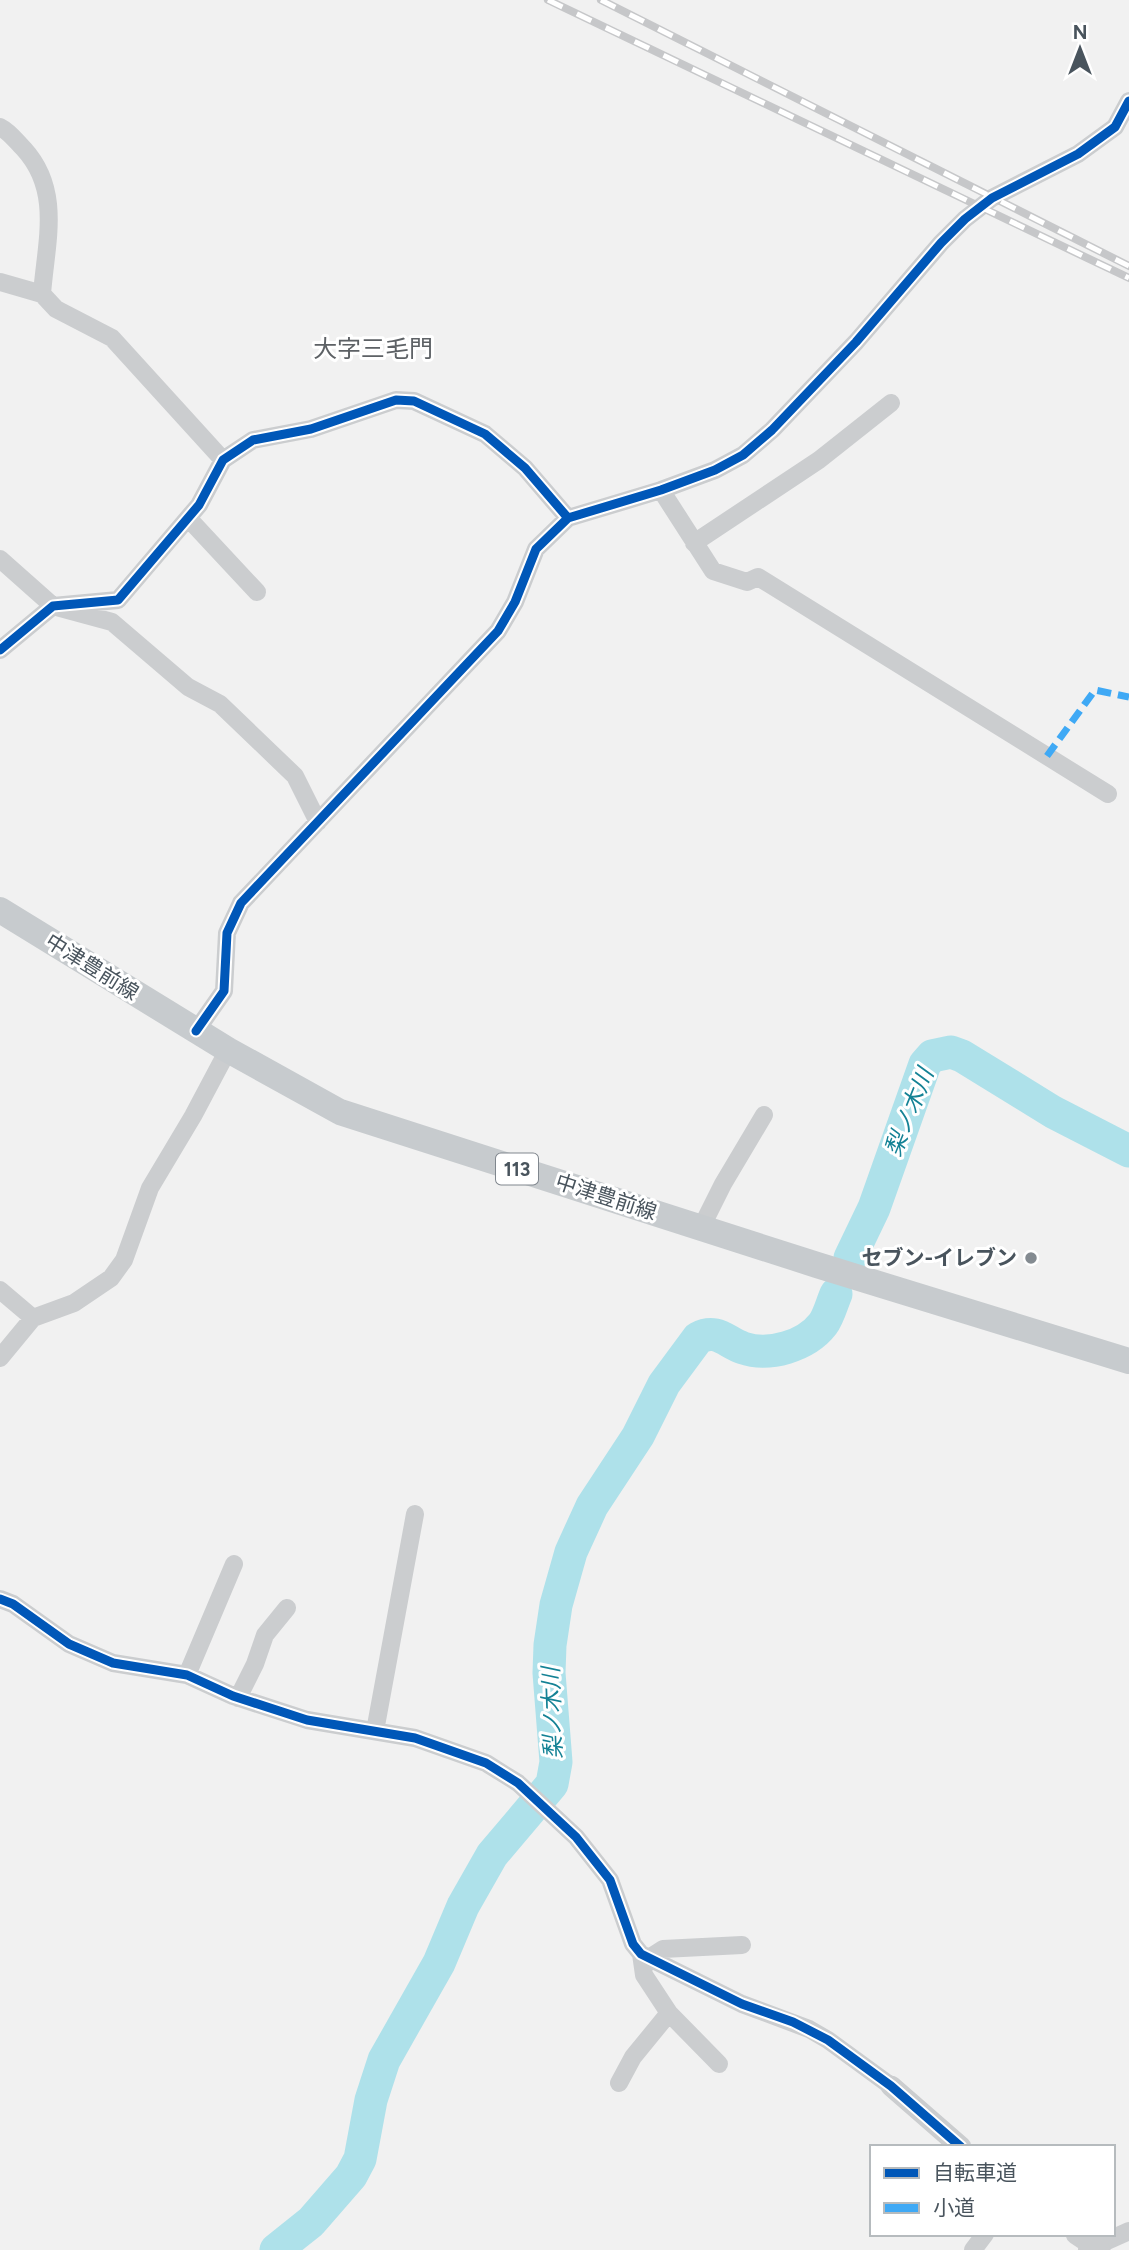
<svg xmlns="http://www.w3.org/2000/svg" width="1129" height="2250" font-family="Figtree,'Noto Sans JP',sans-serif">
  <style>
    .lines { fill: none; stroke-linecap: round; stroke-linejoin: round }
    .river { stroke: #aee1ea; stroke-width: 33 }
    .minor { stroke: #cbcdcf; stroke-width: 18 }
    .tertiary { stroke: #cbcdcf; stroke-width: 21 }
    .primary { stroke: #c7cbce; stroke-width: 26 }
    .rail-casing { stroke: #c6c7c9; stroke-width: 8 }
    .rail { stroke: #fff; stroke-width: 5; stroke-dasharray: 16; stroke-linecap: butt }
    .quiet { stroke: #3fa9f5; stroke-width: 7; stroke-dasharray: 14 7; stroke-linecap: butt }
    .cycleway-casing { stroke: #fff; stroke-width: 13 }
    .cycleway { stroke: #0057b8; stroke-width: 9 }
    .poi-dot { fill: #848b91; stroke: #fff; stroke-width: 2.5 }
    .labels { text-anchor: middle; stroke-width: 6; stroke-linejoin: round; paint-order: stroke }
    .shield { fill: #fff; stroke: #80878e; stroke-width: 2 }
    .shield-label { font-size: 19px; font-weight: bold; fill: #49545d }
    .street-label { font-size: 21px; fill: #49545d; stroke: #fff }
    .poi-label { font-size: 21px; font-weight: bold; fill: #49545d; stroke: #fff; text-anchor: end }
    .water-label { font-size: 23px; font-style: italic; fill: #148295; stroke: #fff }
    .quarter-label { font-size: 24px; fill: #5d6165; stroke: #fff }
  </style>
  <rect width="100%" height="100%" fill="#f1f1f1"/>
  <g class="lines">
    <path class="river" d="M850,1258L874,1208L925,1064L932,1056L951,1052L962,1056L1053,1112L1129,1151
      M276,2250L311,2222L351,2176L360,2159L371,2100L384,2060L439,1963L463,1906L492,1855L552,1784L556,1762L549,1673L550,1645L556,1605L571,1552L592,1506L638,1436L664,1384L698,1338C717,1328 726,1342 743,1348C769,1357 806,1346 823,1324C829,1316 832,1303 836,1294"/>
    <path class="minor" d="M0,127C10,132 16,141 24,149C62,191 46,242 42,294
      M0,282L42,294L56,309L112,338L223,460
      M661,490L713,571L747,582L758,577L1108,794
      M188,518L257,592
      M694,543L819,460L891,403
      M0,559L53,606L112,622L188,687L220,704L295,776L318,822
      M0,650L53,606L118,600L199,505L223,460L253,440L311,429L396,400L414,401L485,434L525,468L568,518
      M196,1031L224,991L227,933L241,903L498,631L515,602L536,549L568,518L661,490L715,470L743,455L772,430L856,342L941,243L965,219L992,198L1078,154L1115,127L1129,101
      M701,1228L723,1184L764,1115
      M0,1290L33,1318
      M0,1358L33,1318L74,1303L111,1278L124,1260L150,1188L193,1116L228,1050
      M0,1599L13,1604L69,1644L113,1663L187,1675L233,1696L307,1720L415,1738L486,1763L518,1783L576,1837L610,1880L633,1944L641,1954L742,2004L809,2029L828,2040L891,2086
      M187,1675L234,1564
      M238,1698L255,1664L265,1635L287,1608
      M375,1731L415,1514
      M649,1958L663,1949L742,1945
      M669,2013L719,2064
      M619,2083L633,2057L669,2013L644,1975L641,1954
      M973,2250L985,2234
      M1087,2250L1129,2231"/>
    <path class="tertiary" d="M891,2086L961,2147
      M1076,2234L1100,2250"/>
    <path class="primary" d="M0,910L228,1050L340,1112L817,1265L1129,1361"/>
    <defs>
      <path id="rail" d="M548,0L1129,278
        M601,0L1129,266"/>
    </defs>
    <use href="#rail" class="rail-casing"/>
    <use href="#rail" class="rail"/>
    <path class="quiet" d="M1047,756L1095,690L1129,697"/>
    <defs>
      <path id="cycleway" d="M0,650L53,606L118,600L199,505L223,460L253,440L311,429L396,400L414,401L485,434L525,468L568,518
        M196,1031L224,991L227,933L241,903L498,631L515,602L536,549L568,518L661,490L715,470L743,455L772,430L856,342L941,243L965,219L992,198L1078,154L1115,127L1129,101
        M0,1599L13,1604L69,1644L113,1663L187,1675L233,1696L307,1720L415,1738L486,1763L518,1783L576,1837L610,1880L633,1944L641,1954L742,2004L793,2022L828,2040L891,2086L961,2147"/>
    </defs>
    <use href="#cycleway" class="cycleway-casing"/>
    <use href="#cycleway" class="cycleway"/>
  </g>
  <circle class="poi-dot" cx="1031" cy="1258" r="7"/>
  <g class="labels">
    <rect class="shield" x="496" y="1153.5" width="42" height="31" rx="5"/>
    <g class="shield-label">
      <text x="517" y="1176">113</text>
    </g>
    <g class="street-label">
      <text transform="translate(92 967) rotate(32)" y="7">中津豊前線</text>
      <text transform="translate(606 1197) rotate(18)" y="7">中津豊前線</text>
    </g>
    <g class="poi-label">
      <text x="1017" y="1265">セブン-イレブン</text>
    </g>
    <g class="water-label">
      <text transform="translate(909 1112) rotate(-68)" y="8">梨ノ木川</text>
      <text transform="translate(552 1713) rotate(-92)" y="8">梨ノ木川</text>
    </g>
    <g class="quarter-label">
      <text x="373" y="357">大字三毛門</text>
    </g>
  </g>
  <rect x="870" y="2145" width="245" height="91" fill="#ffffff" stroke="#b6bbbe" stroke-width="2"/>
  <rect x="884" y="2168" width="35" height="10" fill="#0057b8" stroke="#b6bbbe" stroke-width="2"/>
  <text x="933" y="2180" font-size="21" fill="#49545d">自転車道</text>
  <rect x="884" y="2203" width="35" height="10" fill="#3fa9f5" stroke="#b6bbbe" stroke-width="2"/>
  <text x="933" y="2215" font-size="21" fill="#49545d">小道</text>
  <g transform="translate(1080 49)" stroke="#ffffff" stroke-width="5" paint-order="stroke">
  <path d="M0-5L12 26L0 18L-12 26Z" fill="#49545d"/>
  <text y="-10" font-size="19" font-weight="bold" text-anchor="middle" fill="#49545d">N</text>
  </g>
</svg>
